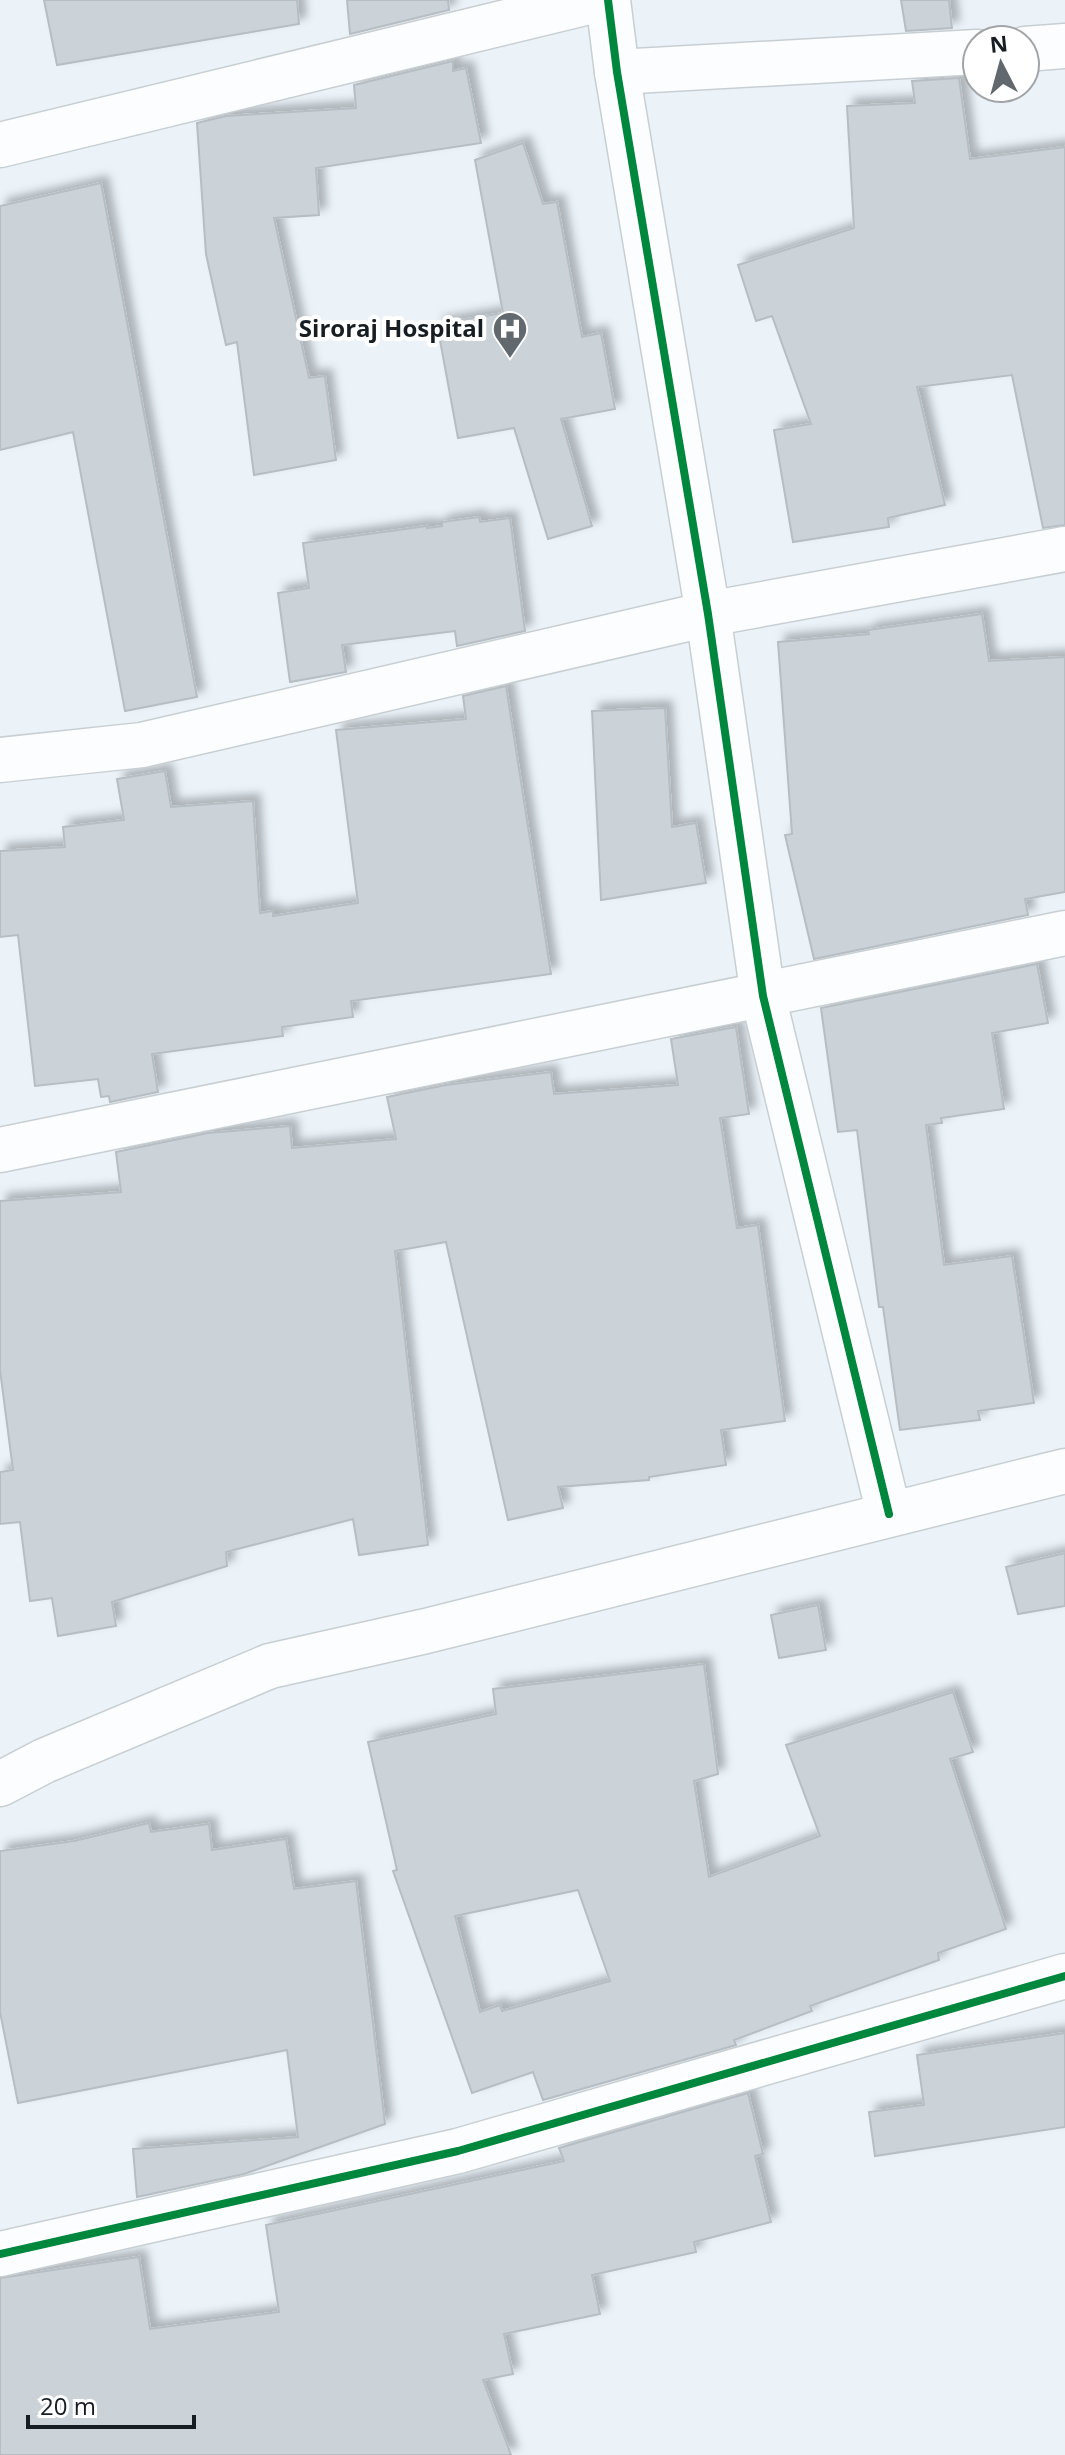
<svg xmlns="http://www.w3.org/2000/svg" width="1065" height="2455" font-family="'Open Sans',sans-serif">
  <style>
    .building { fill: #ccd3d8; stroke: #b7bec3; stroke-width: 2; fill-rule: evenodd; filter: url(#shadow) }
    .lines { fill: none; stroke-linecap: round; stroke-linejoin: round }
    .street-casing { stroke: #c8cfd3; stroke-width: 47 }
    .secondary-casing { stroke: #c8cfd3; stroke-width: 47 }
    .street { stroke: #fcfdfe; stroke-width: 44 }
    .secondary { stroke: #fcfdfe; stroke-width: 44 }
    .cycleway-casing { stroke: #fff; stroke-width: 13 }
    .cycleway { stroke: #00873e; stroke-width: 8 }
    .labels { text-anchor: middle; stroke-width: 8; stroke-linejoin: round; paint-order: stroke }
    .poi-label { font-size: 24px; font-weight: bold; fill: #171e23; stroke: #fff; text-anchor: end }
  </style>
  <defs>
    <filter id="shadow"><feDropShadow dx="7" dy="-7" stdDeviation="4" flood-color="#0004"/></filter>
  </defs>
  <rect width="100%" height="100%" fill="#ebf3f9"/>
  <path class="building" d="M44,0H297L299,24L57,65Z
    M347,0H448L449,10L350,34Z
    M901,0H949L952,28L906,31Z
    M453,61V71L466,68L481,143L316,168L319,215L274,218L309,378L325,376L336,460L254,475L237,342L226,345L206,254L197,123L226,116L356,108L354,85Z
    M959,78L970,159L1065,147V525L1043,528L1012,375L917,387L945,505L888,518L889,527L793,542L774,430L811,424L772,316L756,321L738,265L854,228L847,106L915,103L912,81Z
    M523,143L543,204L557,202L582,337L601,333L615,409L561,419L592,526L548,539L514,428L458,438L437,324L503,313L475,160Z
    M101,183L197,697L125,711L73,432L0,450V206Z
    M479,517L480,522L510,518L525,631L457,646L455,631L342,645L346,672L290,682L278,593L309,588L303,543L427,526V528L442,526V522Z
    M982,614L989,661L1065,657V892L1025,899L1028,915L814,959L785,835L792,834L778,642L869,634L868,630Z
    M506,686L551,974L351,1001L353,1017L282,1027L283,1036L152,1054L158,1092L110,1102L109,1096L101,1097L98,1079L35,1086L18,935L0,937V851L65,847L63,827L124,820L117,779L165,771L171,807L253,801L260,913L273,911V916L358,903L336,730L466,719L463,696Z
    M665,708L672,827L696,823L706,883L601,900L592,711Z
    M1037,964L1048,1023L992,1033L1004,1109L941,1118L942,1123L926,1125L944,1265L1012,1256L1034,1403L978,1411L980,1420L900,1430L883,1307H879L857,1130L838,1132L821,1008Z
    M736,1027L749,1114L720,1118L737,1228L758,1225L785,1421L721,1430L726,1465L649,1477V1480L558,1487L563,1508L508,1520L446,1242L395,1251L428,1545L359,1555L353,1519L226,1552L227,1566L112,1602L116,1626L58,1636L52,1598L30,1601L20,1522L0,1524V1472L13,1470L0,1370V1201L121,1192L116,1152L208,1133L290,1126L292,1148L396,1139L387,1097L446,1085L551,1072L554,1094L678,1085L671,1039Z
    M1065,1553V1606L1018,1614L1006,1567Z
    M818,1605L826,1650L779,1658L771,1615Z
    M704,1664L718,1774L694,1781L709,1877L820,1836L786,1745L953,1692L973,1752L950,1759L1006,1929L938,1953L939,1960L810,2006L812,2011L734,2040L736,2045L543,2100L533,2072L472,2093L393,1871L397,1870L368,1742L496,1714L493,1689ZM578,1890L610,1981L502,2011L500,2005L480,2012L455,1916Z
    M149,1823L151,1832L209,1824L212,1850L286,1839L294,1889L356,1881L385,2124L244,2174L137,2197L133,2149L298,2137L287,2050L18,2103L0,2012V1851L74,1841Z
    M1065,2033V2127L875,2156L869,2112L924,2105L917,2055Z
    M748,2093L763,2154L755,2156L771,2222L694,2242L696,2252L592,2275L600,2314L504,2334L513,2374L483,2380L511,2455H0V2278L139,2257L150,2329L279,2312L266,2225L564,2161L559,2148Z"/>
  <g class="lines">
    <defs>
      <path id="street" d="M1025,49L1065,46
        M617,72L977,52
        M0,145L597,0
        M0,760L142,745L708,614L1065,549
        M0,1150L1065,933
        M0,2254L458,2151L1065,1976"/>
      <path id="secondary" d="M608,0L617,72L708,614L763,996L889,1514
        M0,1784L44,1761L270,1666L426,1631L1065,1471"/>
    </defs>
    <use href="#street" class="street-casing"/>
    <use href="#secondary" class="secondary-casing"/>
    <use href="#street" class="street"/>
    <use href="#secondary" class="secondary"/>
    <defs>
      <path id="cycleway" d="M608,0L617,72L708,614L763,996L889,1514
        M0,2254L458,2151L1065,1976"/>
    </defs>
    <use href="#cycleway" class="cycleway-casing"/>
    <use href="#cycleway" class="cycleway"/>
  </g>
  <defs>
    <symbol id="hospital-pin" viewBox="-11 -11 22 30"><path d="M0 17L-7.5 6A9.5 9.5 0 1 1 7.5 6Z" fill="#61696e" stroke="#fff"/><path d="M-5-5h3v3.5h4V-5h3V5h-3V1.5h-4V5h-3Z" fill="#fff"/></symbol>
  </defs>
  <g fill-rule="evenodd">
    <use href="#hospital-pin" x="490" y="309" width="40" height="54"/>
  </g>
  <g class="labels">
    <g class="poi-label">
      <text x="484" y="337">Siroraj Hospital</text>
    </g>
  </g>
  <g transform="translate(1001 64) rotate(354)"><circle r="38" fill="#ffffff" stroke="#a2a5a7" stroke-width="2"/>
  <path d="M0-6L14 30L0 20L-14 30Z" fill="#61696e"/>
  <text y="-12" font-size="22" font-weight="bold" text-anchor="middle" fill="#171e23">N</text>
  </g>
  <path d="M28 2415v12h166v-12" fill="none" stroke="#171e23" stroke-width="4"/>
  <text x="40" y="2415" font-size="24" fill="#171e23" stroke="#ffffff" stroke-width="6" paint-order="stroke">20 m</text>
</svg>
